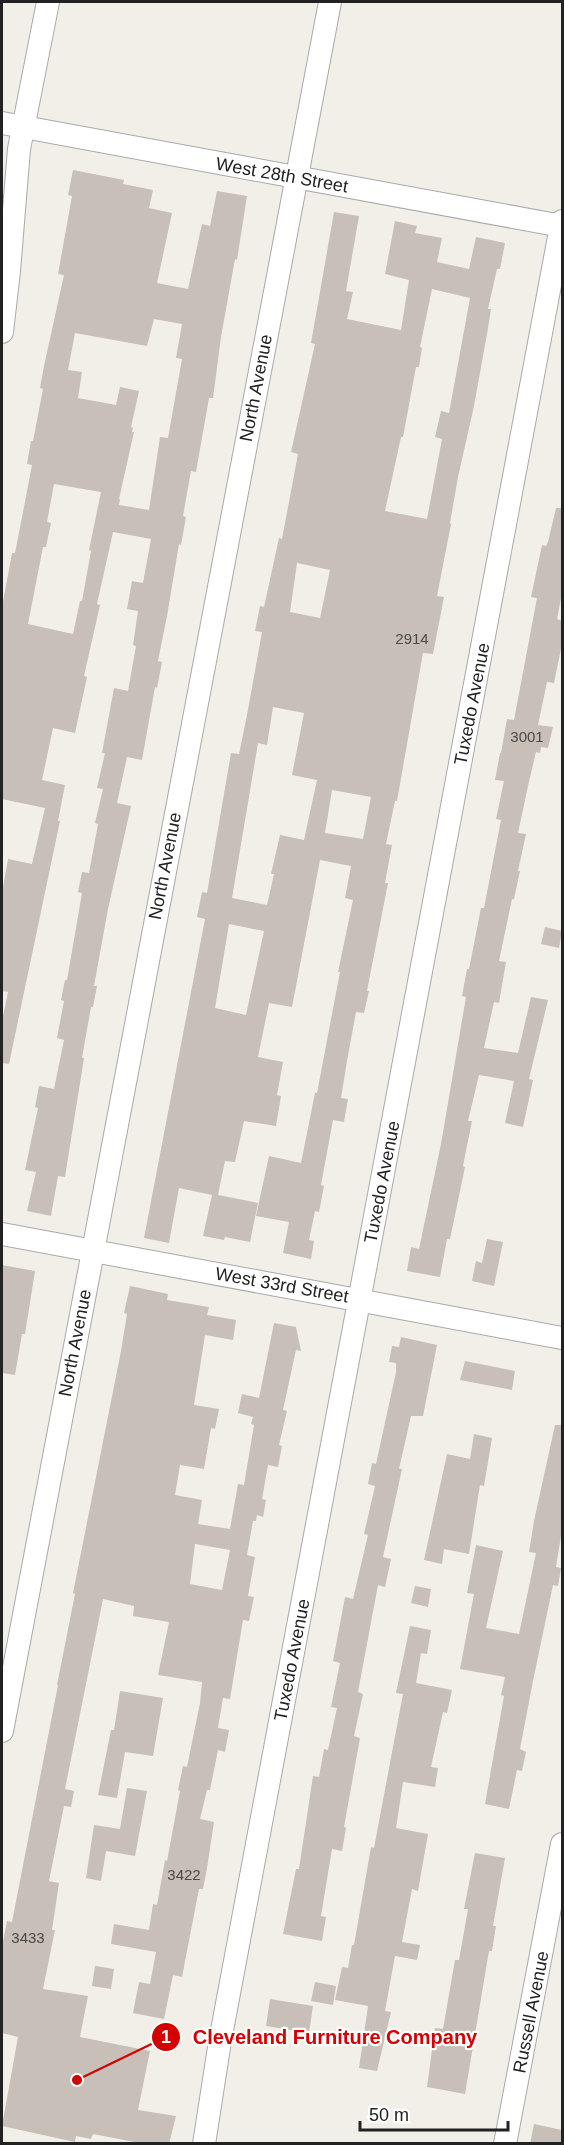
<svg xmlns="http://www.w3.org/2000/svg" width="564" height="2145" font-family="Helvetica,sans-serif">
  <style>
    .building { fill: #c7bfb8; fill-rule: evenodd }
    .lines { fill: none; stroke-linecap: round; stroke-linejoin: round }
    .minor-casing { stroke: #a9a9a9; stroke-width: 24 }
    .minor { stroke: #fff; stroke-width: 22 }
    .labels { text-anchor: middle; stroke-width: 4.5; stroke-linejoin: round; paint-order: stroke }
    .number-label { font-size: 15px; fill: #4b4948 }
    .street-label { font-size: 18px; fill: #222; stroke: #fff }
    .leader { fill: none; stroke: #d40000; stroke-width: 2 }
    .callout-dot { fill: #d40000; stroke: #fff; stroke-width: 2 }
    .mark-label { font-size: 18px; text-anchor: middle; font-weight: bold; fill: #fff }
    .callout-label { font-size: 20px; text-anchor: middle; font-weight: bold; fill: #d40000; stroke: #fff; stroke-width: 4.5; stroke-linejoin: round; paint-order: stroke }
  </style>
  <rect width="100%" height="100%" fill="#f2efe9"/>
  <path class="building" d="M73,170L124,180L123,184L153,190L149,208L172,213L157,283L188,289L202,224L210,226L217,191L247,196L237,260L235,259L221,337L213,398H209L196,472L191,471L183,516L186,517L181,545L179,544L167,616L158,661L162,662L157,688L155,687L142,760L127,757L117,803L131,806L108,909L94,986H97L93,1007H91L82,1058H84L65,1177L58,1176L51,1216L27,1211L36,1172L25,1170L38,1108L35,1107L39,1086L54,1089L64,1040L57,1038L64,1001L61,1000L65,980H67L82,893L78,892L82,872L89,873L98,824L95,823L103,789L97,788L105,753H102L114,688L128,691L136,646L133,645L138,611L127,609L132,581L143,583L151,539L113,532L97,604L100,605L84,676L87,677L75,733L53,728L42,780L65,785L58,821H60L9,1064L2,1063V1021L8,992L2,991V893L8,859L32,864L45,808L2,799V607L12,553H15L22,517L32,465L27,464L31,441H33L43,389L40,388L44,366L64,275L58,274L72,196L68,195ZM154,319L182,324L176,358L182,359L168,438L160,437L149,510L119,505L120,499H119L134,432H132L133,428L131,427L139,391L120,387L116,405L78,398L82,372L68,370L75,333L147,346ZM54,484L101,492L89,550L91,551L82,601H80L73,634L28,624L43,547H46L51,523L47,522Z
    M334,212L359,216L346,291L353,292L347,319L401,330L409,280L385,274L395,221L417,226L415,233L442,238L437,262L469,269L476,237L505,243L500,269H497L488,309H491L487,334L474,406L458,477L450,523L451,524L437,596L444,597L433,654L423,653L397,801H395L386,844L392,845L385,883H388L367,991H369L364,1013L356,1012L347,1061L341,1098L348,1099L344,1122L333,1120L321,1185L324,1186L319,1212L315,1211L309,1240L314,1241L311,1259L283,1253L289,1222L256,1216L269,1156L301,1163L315,1093H317L340,972H338L353,900L345,898L351,866L320,860L292,1007L269,1003L258,1057L283,1062L277,1095L281,1096L276,1126L244,1121L235,1162L225,1161L218,1195L258,1203L250,1242L225,1237L224,1240L203,1236L212,1195L179,1188L169,1243L144,1238L205,919L197,917L202,892L207,893L231,753L239,754L247,715L262,632L255,631L260,606L264,607L279,538L282,539L298,454L291,452L315,344L311,343ZM432,289L470,298L449,413L441,411L435,437L442,439L427,519L385,511L401,437H403L416,367H419L422,348L420,347ZM297,563L330,570L320,618L290,612ZM273,707L304,713L292,775L317,780L304,840L280,835L271,874H274L267,905L232,898L258,743L267,745ZM332,790L371,797L363,839L325,833ZM229,924L264,931L246,1015L215,1008Z
    M556,508H562V593L557,619L562,621V644L554,683L547,682L538,725L553,727L548,748L541,747L540,753L536,752L528,786L518,833L526,834L518,871H520L514,899H512L499,961L506,962L499,1003L494,1002L484,1048L518,1053L531,997L548,1000L529,1079L533,1080L523,1127L505,1123L514,1081L479,1075L468,1121H472L463,1166L465,1167L450,1239H447L440,1277L407,1271L411,1247L419,1249L441,1144L466,997L462,996L467,969H469L481,908H484L501,820L496,819L504,781L495,780L500,753H501L507,719L514,720L537,598L531,597L542,545L546,546L548,542Z
    M545,927L562,931L559,948L541,944Z
    M487,1239L503,1242L494,1286L472,1281L476,1261L482,1263Z
    M2,1265L35,1271L25,1334H22L15,1375L2,1373Z
    M130,1286L168,1294L167,1300L209,1307L207,1315L236,1320L233,1340L205,1335L194,1405L219,1409L215,1429L211,1428L204,1469L180,1465L175,1495L202,1500L198,1524L230,1529L238,1484L244,1485L254,1425L251,1424L253,1417L238,1413L242,1394L259,1398L274,1323L296,1327L301,1351L296,1350L283,1410L287,1411L279,1445L282,1446L278,1467L268,1465L262,1499L266,1500L263,1517L257,1515L256,1521H253L247,1555L255,1557L248,1596L254,1597L249,1621L243,1620L230,1699L223,1698L218,1728L229,1730L225,1752L218,1750L210,1790H207L200,1819L214,1822L207,1868L203,1889H199L182,1977L173,1975L164,2019L133,2013L139,1982L150,1984L156,1952L111,1944L114,1924L149,1930L153,1904L157,1905L165,1860L167,1861L180,1791L178,1790L183,1766L187,1767L200,1703L202,1682L158,1675L169,1622L133,1616L134,1606L103,1599L65,1789L74,1791L71,1807L64,1806L49,1881L59,1883L52,1930H55L43,1989L88,1996L80,2037L150,2051L138,2110L176,2116L169,2144H145L93,2134L91,2139L76,2136L75,2142L2,2126L18,2037L2,2033V1947L7,1921L12,1922L58,1685H57L75,1594L73,1593L121,1351L127,1314L124,1313ZM195,1544L230,1550L222,1590L190,1584Z
    M401,1337L437,1345L423,1416H411L399,1469H402L383,1557L391,1559L385,1587L378,1585L358,1692L363,1694L354,1736L360,1738L344,1827L346,1828L342,1851L332,1849L321,1916L326,1917L322,1941L283,1934L296,1869H299L313,1776L319,1777L324,1749L328,1750L337,1708L331,1707L340,1663L333,1661L345,1597L353,1599L368,1535L364,1534L375,1486L368,1484L372,1463L376,1464L396,1372V1363L389,1362L392,1346L399,1347Z
    M465,1361L515,1371L512,1390L460,1380Z
    M555,1425H562V1530L556,1567L561,1568L558,1586L553,1585L533,1681L520,1749L526,1752L522,1771L517,1770L509,1809L485,1804L504,1696L501,1695L505,1677L460,1669L474,1594L467,1593L476,1545L503,1551L486,1628L519,1634L536,1553L529,1552L534,1521Z
    M474,1434L492,1438L484,1486L480,1485L469,1554L444,1549L442,1564L424,1560L447,1454L470,1459Z
    M415,1586L431,1589L428,1607L411,1603Z
    M410,1626L431,1630L427,1654L421,1653L416,1683L452,1690L447,1713L443,1712L431,1767L438,1768L435,1787L403,1782L396,1828L428,1834L418,1891L412,1889L402,1942L420,1945L417,1960L395,1956L385,2011L391,2012L377,2071L359,2068L368,2006L335,2000L342,1967L348,1968L352,1945H354L371,1847L374,1848L403,1694L396,1693Z
    M120,1691L163,1698L153,1756L125,1752L117,1798L98,1795L111,1730H114Z
    M127,1788L147,1791L135,1856L106,1851L101,1881L86,1878L94,1825L120,1829Z
    M475,1853L505,1858L493,1926H496L492,1951H489L465,2094L427,2087L435,2028L443,2029L455,1960H459L468,1909H464Z
    M95,1966L114,1969L111,1989L92,1986Z
    M315,1982L336,1986L333,2005L311,2001Z
    M270,1999L313,2006L309,2033L266,2026Z
    M534,2124L562,2130V2144H530Z"/>
  <g class="lines">
    <defs>
      <path id="minor" d="M2,123L562,226
        M2,332L9,271L19,149L48,2
        M2,1234L562,1338
        M2,1731L330,2
        M204,2144L220,2041L562,221
        M505,2144L562,1844"/>
    </defs>
    <use href="#minor" class="minor-casing"/>
    <use href="#minor" class="minor"/>
  </g>
  <g class="labels">
    <g class="number-label">
      <text x="412" y="644">2914</text>
      <text x="527" y="742">3001</text>
      <text x="184" y="1880">3422</text>
      <text x="28" y="1943">3433</text>
    </g>
    <g class="street-label">
      <text transform="translate(282 175) rotate(10)" y="6">West 28th Street</text>
      <text transform="translate(256 388) rotate(-79)" y="6">North Avenue</text>
      <text transform="translate(472 704) rotate(-79)" y="6">Tuxedo Avenue</text>
      <text transform="translate(165 866) rotate(-79)" y="6">North Avenue</text>
      <text transform="translate(382 1182) rotate(-79)" y="6">Tuxedo Avenue</text>
      <text transform="translate(282 1285) rotate(10)" y="6">West 33rd Street</text>
      <text transform="translate(75 1343) rotate(-79)" y="6">North Avenue</text>
      <text transform="translate(292 1660) rotate(-79)" y="6">Tuxedo Avenue</text>
      <text transform="translate(531 2012) rotate(-79)" y="6">Russell Avenue</text>
    </g>
  </g>
  <path class="leader" d="M77 2080L166 2037"/>
  <g class="callout-dot">
    <circle cx="77" cy="2080" r="6"/>
    <circle cx="166" cy="2037" r="15"/>
  </g>
  <g class="mark-label">
    <text x="166" y="2043">1</text>
  </g>
  <g class="callout-label">
    <text x="335" y="2044">Cleveland Furniture Company</text>
  </g>
  <rect width="564" height="2145" fill="none" stroke="#222222" stroke-width="6"/>
  <path d="M360 2121v9h148v-9" fill="none" stroke="#222222" stroke-width="3"/>
  <text x="369" y="2121" font-size="18" fill="#222222" stroke="#ffffff" stroke-width="4.5" paint-order="stroke">50 m</text>
</svg>
